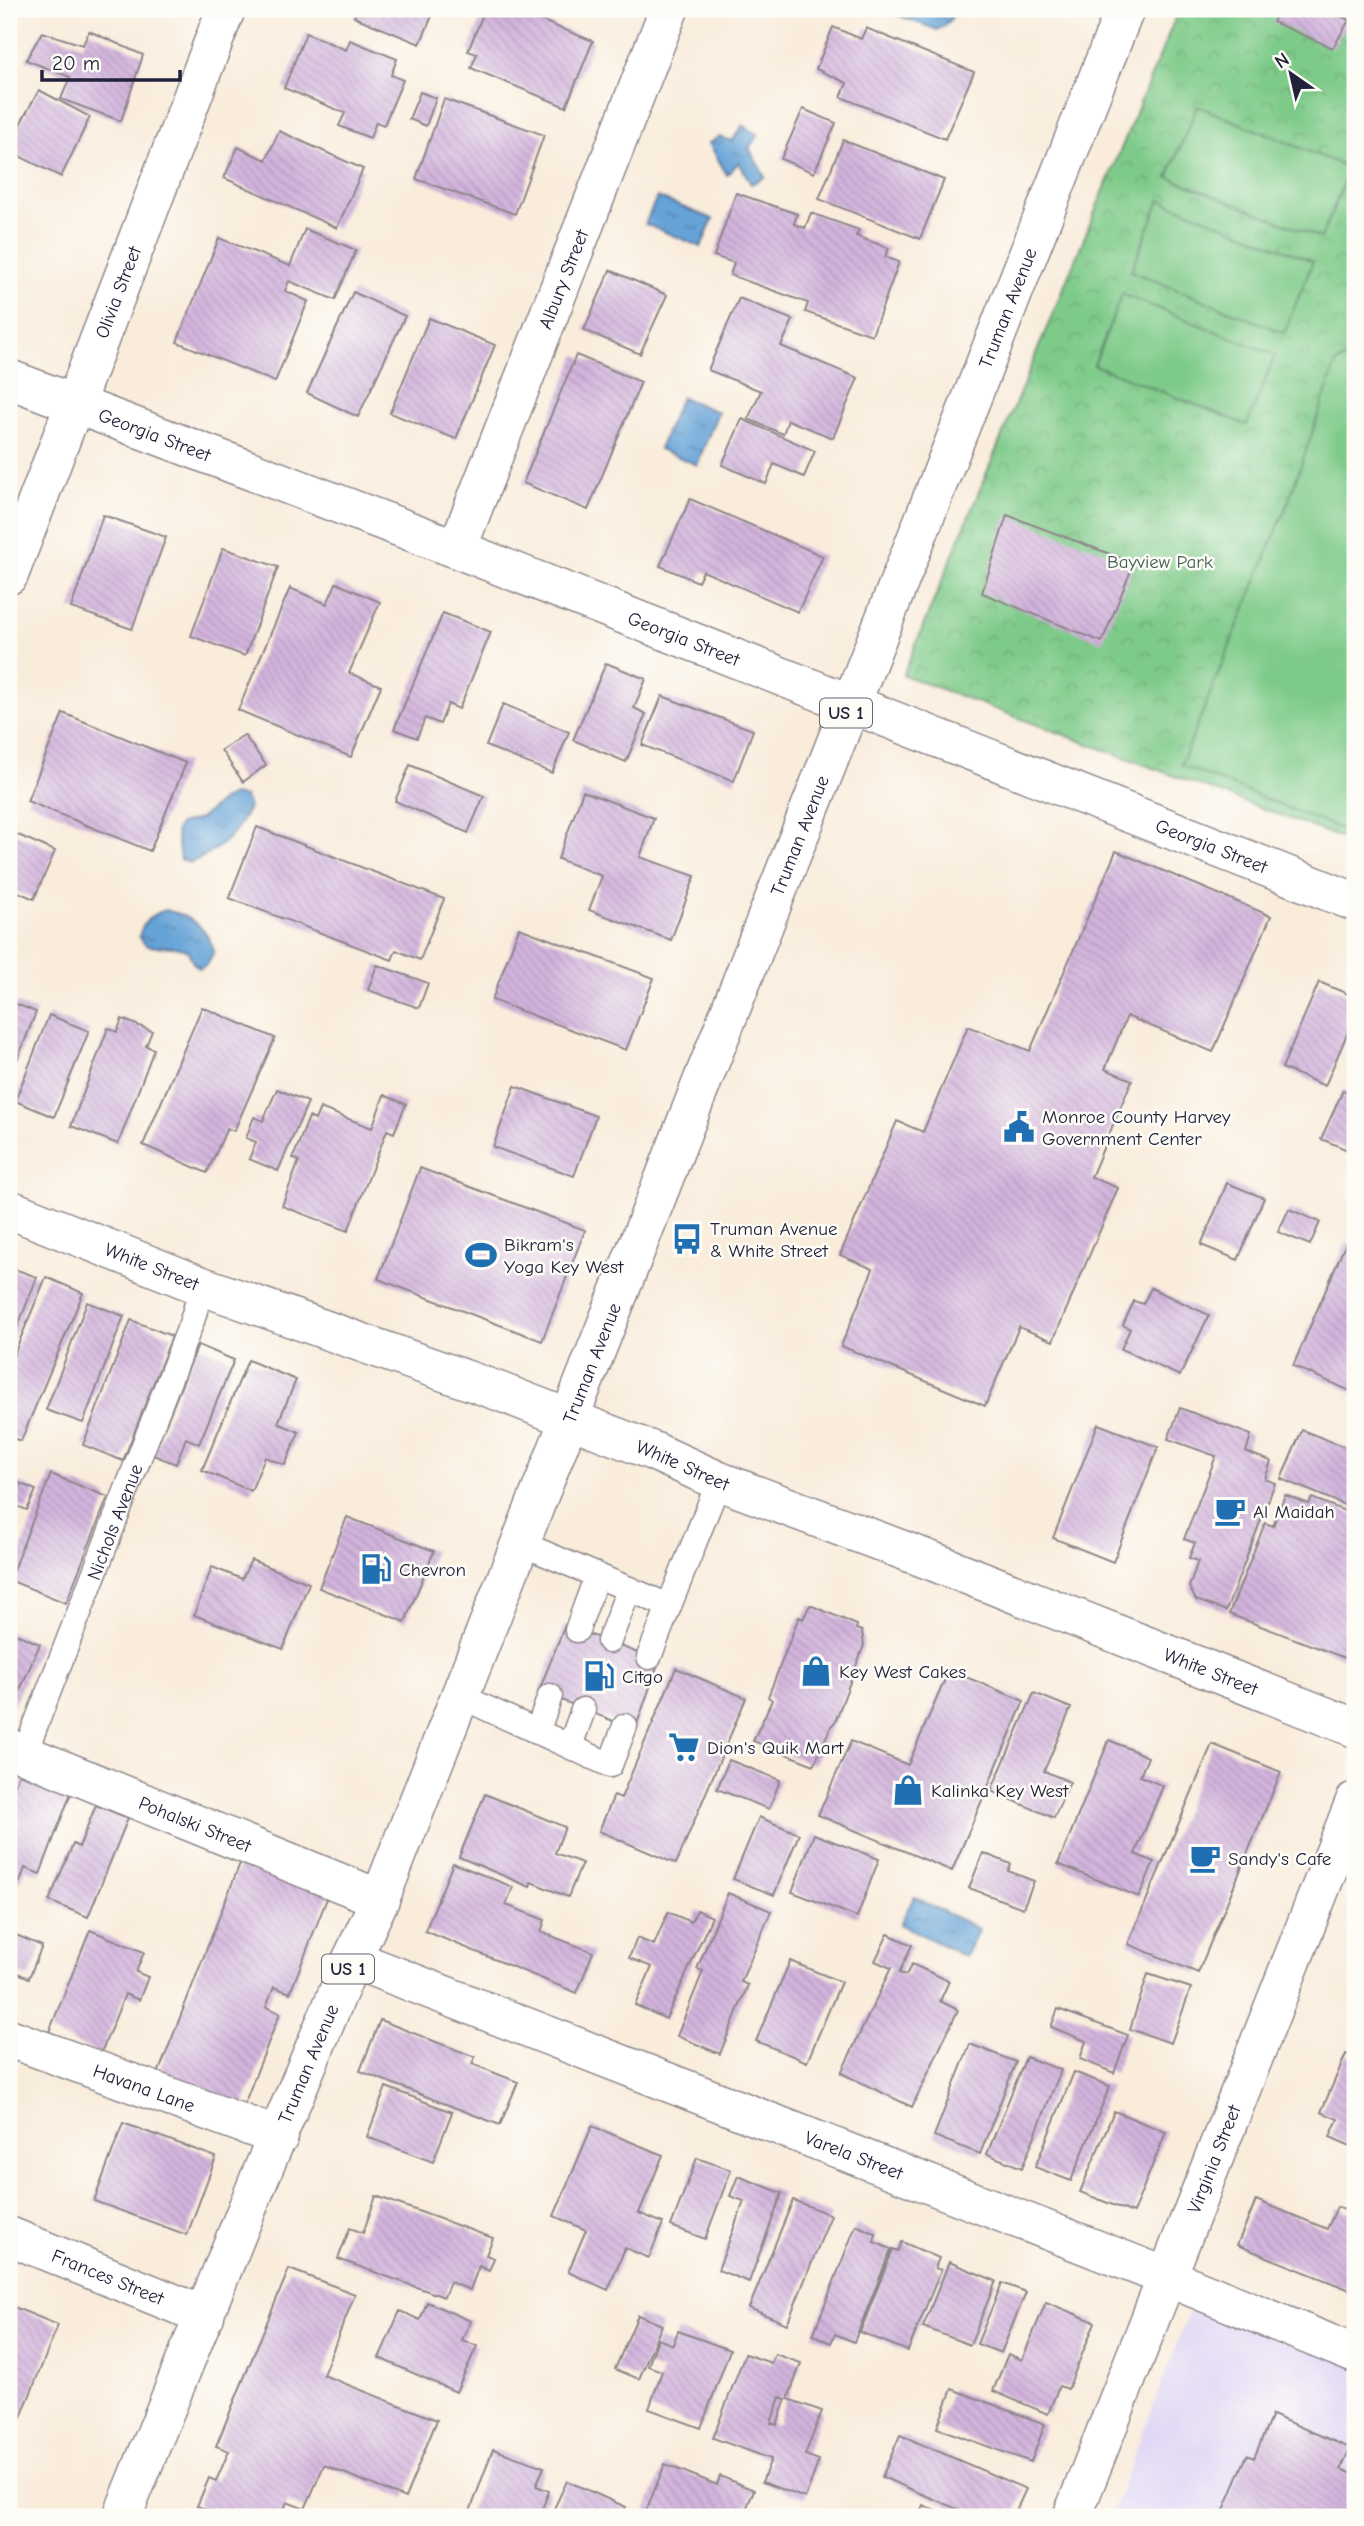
<svg xmlns="http://www.w3.org/2000/svg" width="1364" height="2526" font-family="'Comic Neue',sans-serif">
  <style>
    .built { fill: #dfd5f5 }
    .park { fill: url(#park-crowns); stroke: #507662; stroke-width: 2 }
    .garden { fill: #7ecb89; stroke: #507662; stroke-width: 2 }
    .water { fill: url(#water-ripples); stroke: #446289; stroke-width: 2 }
    .building { fill: url(#building-back-hatch); fill-rule: evenodd }
    .lines { fill: none; stroke-linecap: round; stroke-linejoin: round }
    .lane-casing { stroke: #8e878b; stroke-width: 27 }
    .street-casing { stroke: #8e878b; stroke-width: 41 }
    .secondary-casing { stroke: #8e878b; stroke-width: 41 }
    .primary-casing { stroke: #8e878b; stroke-width: 41 }
    .lane { stroke: #fff; stroke-width: 24 }
    .street { stroke: #fff; stroke-width: 38 }
    .secondary { stroke: #fff; stroke-width: 38 }
    .primary { stroke: #fff; stroke-width: 38 }
    .labels { text-anchor: middle; stroke-width: 5; stroke-linejoin: round; paint-order: stroke }
    .shield { fill: #fdfcf7; stroke: #646373; stroke-width: 2 }
    .shield-label { font-size: 18px; font-weight: bold; fill: #22223b }
    .street-label { font-size: 19px; fill: #22223b; stroke: #fdfcf7 }
    .park-label { font-size: 19px; fill: #425d56; stroke: #fdfcf7 }
    .poi-label { font-size: 19px; fill: #22223b; stroke: #fdfcf7; text-anchor: start }
  </style>
  <defs>
    <pattern id="park-crowns" width="20" height="18" patternUnits="userSpaceOnUse" patternTransform="scale(1.75)"><rect width="20" height="18" fill="#7ecb89"/><path d="M2 6a3 3 0 1 1 6 0M12 15a3 3 0 1 1 6 0" fill="none" stroke="#6dae77"/></pattern>
    <pattern id="water-ripples" width="26" height="14" patternUnits="userSpaceOnUse" patternTransform="scale(1.75)"><rect width="26" height="14" fill="#65a3d7"/><path d="M2 4q2-2 4 0t4 0M15 11q2-2 4 0t4 0" fill="none" stroke="#5384b0"/></pattern>
    <pattern id="building-back-hatch" width="6" height="6" patternUnits="userSpaceOnUse" patternTransform="scale(1.75)"><rect width="6" height="6" fill="#d2b4dc"/><path d="M-1 5l2 2M0 0l6 6M5-1l2 2" fill="none" stroke="#b49abe"/></pattern>
  </defs>
  <rect width="100%" height="100%" fill="#fdfcf7"/>
  <filter id="ink" filterUnits="userSpaceOnUse"><feTurbulence type="fractalNoise" baseFrequency=".0143" numOctaves="2"/><feDisplacementMap in="SourceGraphic" scale="14" xChannelSelector="R" yChannelSelector="G"/><feConvolveMatrix kernelMatrix="1 2 1 2 8 2 1 2 1" color-interpolation-filters="sRGB"/></filter>
  <filter id="wash" filterUnits="userSpaceOnUse"><feTurbulence type="fractalNoise" baseFrequency=".00686" numOctaves="4" result="noise"/><feDisplacementMap in="SourceGraphic" scale="28" xChannelSelector="R" yChannelSelector="G"/><feGaussianBlur stdDeviation="1.57" result="paint"/><feColorMatrix in="noise" values="0 0 0 0 0 0 0 0 0 0 0 0 0 0 0 0 0 1.4 0 .05"/><feComposite in="paint" operator="in"/></filter>
  <g filter="url(#wash)">
    <rect width="100%" height="100%" fill="#f9ecdb"/>
    <path class="built" d="M1194,2300L1355,2365V2517H1110Z"/>
    <path class="park" d="M1179,9H1355V843L903,675Z"/>
    <path class="garden" d="M1197,106L1350,168L1321,238L1168,177Z
      M1160,200L1313,261L1284,333L1131,271Z
      M1122,294L1275,355L1247,425L1094,365Z
      M1355,354V835L1181,765L1289,500L1336,363Z"/>
    <path class="water" d="M890,9H953C953,21 946,25 937,30L892,13Z
      M743,125L758,135L749,148L765,177L751,184L739,162L727,175L709,143L719,137L732,141Z
      M657,197L713,219L701,247L645,224Z
      M681,397L718,412L697,465L659,449Z
      M233,795L245,797L249,807C237,835 218,851 190,863L180,859L176,832L179,824L200,819L222,800Z
      M165,910C189,915 208,927 214,952L207,964L200,969L193,963L188,951C173,944 162,948 147,946L139,938C142,921 150,916 165,910Z
      M914,1897L979,1929L965,1956L900,1924Z"/>
    <g id="blocks">
      <path class="building" d="M358,9H435L420,44L354,17Z
        M485,9H512L593,41L566,107L471,68L477,54L468,51Z
        M1279,9H1324L1349,20L1333,48L1273,22Z
        M833,27L861,39L866,28L974,72L945,139L841,97L847,83L816,69Z
        M89,31L143,55L121,121L61,99L70,77L26,60L42,32L83,45Z
        M306,33L346,50L350,40L397,59L391,75L403,80L384,125L376,122L370,138L339,126L345,113L284,88Z
        M39,90L90,117L61,177L9,151V144Z
        M420,92L436,98L426,126L409,119Z
        M444,99L544,135L515,214L416,179Z
        M803,109L836,123L814,173L781,159Z
        M279,131L363,169L337,228L224,178L238,147L266,160Z
        M843,140L944,180L920,239L819,199Z
        M736,193L797,214L794,224L805,228L811,213L859,230L856,236L889,248L885,257L899,262L872,335L805,312L808,303L730,275L734,263L714,256Z
        M305,229L356,250L335,300L289,281L285,291L308,301L275,382L177,342L219,238L290,266Z
        M610,270L667,295L640,354L584,330Z
        M353,292L405,316L358,417L307,393Z
        M739,298L793,320L781,346L858,378L833,438L788,420L783,434L748,419L761,391L708,370Z
        M429,318L495,345L456,439L390,413Z
        M576,355L641,382L588,510L523,483Z
        M742,419L815,451L804,477L774,464L766,484L722,465Z
        M690,499L823,556L798,612L703,571L698,582L660,566Z
        M103,515L166,537L132,629L71,608Z
        M1007,515L1134,563L1102,642L982,593Z
        M223,548L278,567L245,656L191,636Z
        M336,583L380,602L349,673L381,686L351,757L238,710L290,588L327,604Z
        M443,613L491,632L459,709L448,704L440,724L425,718L417,738L394,729Z
        M606,663L646,679L634,708L646,714L626,762L573,740Z
        M662,696L753,730L734,781L642,745Z
        M503,704L569,732L552,773L486,746Z
        M63,713L186,763L150,851L27,801Z
        M244,735L266,765L243,782L221,750Z
        M410,765L484,796L468,833L395,801Z
        M583,791L654,818L640,857L695,876L671,940L589,910L602,876L558,859Z
        M257,827L444,899L420,960L396,950L392,960L229,898Z
        M9,831L55,851L34,899L9,888Z
        M1116,851L1271,916L1213,1052L1127,1016L1105,1069L1132,1080L1091,1177L1118,1188L1053,1341L1019,1327L985,1406L841,1346L873,1269L840,1255L897,1121L923,1132L968,1026L1030,1051Z
        M519,928L654,978L626,1050L492,1000Z
        M377,965L428,983L419,1008L368,990Z
        M1319,982L1355,997V1015L1325,1086L1282,1068Z
        M9,1001L36,1012L9,1081Z
        M202,1007L275,1038L234,1131L227,1128L207,1173L143,1145Z
        M49,1015L89,1031L54,1117L15,1101Z
        M122,1019L152,1031L146,1046L154,1049L118,1144L71,1126L108,1028L117,1032Z
        M515,1086L596,1116L574,1176L493,1147Z
        M1355,1087V1153L1321,1139L1343,1090L1352,1094Z
        M277,1089L308,1102L278,1171L249,1159L256,1142L246,1138L254,1117L263,1121Z
        M384,1095L406,1104L394,1133L387,1130L348,1231L282,1206L299,1161L293,1158L309,1117L315,1120L320,1108L372,1128Z
        M420,1168L585,1230L542,1341L378,1279Z
        M1227,1183L1264,1198L1238,1260L1201,1245Z
        M1289,1209L1320,1222L1310,1245L1278,1232Z
        M1346,1243L1355,1247V1393L1293,1366Z
        M9,1267L37,1277L9,1349Z
        M46,1277L83,1293L21,1441L9,1437V1366Z
        M1151,1288L1209,1315L1180,1376L1121,1349L1130,1329L1123,1325L1134,1301L1143,1304Z
        M87,1302L124,1316L83,1423L46,1410Z
        M131,1320L172,1336L123,1461L83,1445Z
        M198,1345L234,1360L199,1444L186,1438L176,1464L153,1455Z
        M248,1360L296,1380L278,1423L299,1432L285,1465L265,1457L251,1491L202,1470Z
        M1180,1408L1251,1435L1246,1452L1271,1461L1265,1479L1275,1483L1226,1611L1196,1600L1189,1587L1198,1561L1189,1558L1195,1543L1184,1539L1216,1456L1168,1439Z
        M1098,1424L1158,1447L1113,1562L1053,1538Z
        M1302,1430L1355,1451V1509L1281,1479Z
        M51,1474L108,1497L66,1603L9,1580Z
        M14,1481L36,1490L27,1510L9,1503V1493Z
        M1285,1495L1309,1504L1312,1498L1355,1515V1647L1350,1660L1229,1614L1265,1523L1273,1526Z
        M347,1517L434,1551L405,1622L319,1588Z
        M251,1560L309,1583L283,1649L194,1615L212,1567L242,1579Z
        M810,1605L857,1625L856,1629L862,1631L864,1645L835,1722L831,1726L814,1765L753,1741L772,1700L768,1697L799,1617L803,1619Z
        M565,1625L659,1661L635,1730L539,1691Z
        M9,1631L40,1644L9,1715Z
        M676,1668L746,1698L676,1864L599,1831L614,1795L621,1798Z
        M949,1670L1024,1701L952,1871L818,1815L851,1741L908,1765Z
        M1034,1693L1071,1708L1044,1771L1070,1782L1054,1818L991,1791Z
        M1109,1740L1148,1757L1140,1776L1163,1786L1135,1854L1154,1862L1139,1897L1058,1864Z
        M1212,1744L1281,1772L1198,1973L1128,1944Z
        M729,1760L780,1780L769,1809L717,1789Z
        M19,1774L71,1793L40,1874L25,1868L20,1882L9,1877V1800Z
        M485,1794L565,1827L555,1853L582,1863L568,1897L531,1882L530,1887L459,1857Z
        M96,1805L128,1818L88,1917L49,1901L73,1844L79,1847Z
        M759,1817L799,1834L774,1895L733,1879Z
        M814,1834L879,1859L857,1917L792,1892Z
        M244,1853L331,1888L290,1993L274,1987L266,2007L280,2013L243,2107L158,2074Z
        M983,1853L1011,1864L1008,1871L1034,1881L1023,1908L969,1888Z
        M453,1863L513,1887L506,1905L545,1920L541,1932L593,1952L577,1993L425,1931Z
        M728,1893L771,1911L741,1982L748,1985L720,2054L677,2036L703,1971L697,1969Z
        M697,1910L712,1917L666,2019L635,2005L652,1967L629,1958L637,1938L654,1945L668,1912L691,1922Z
        M90,1930L144,1952L136,1972L148,1977L139,2000L125,1994L101,2053L49,2032Z
        M9,1932L42,1946L29,1978L9,1969Z
        M888,1934L912,1945L899,1973L906,1975L912,1964L949,1981L940,2001L958,2010L912,2107L841,2073L891,1968L875,1961Z
        M790,1961L841,1982L807,2062L756,2041Z
        M1148,1974L1191,1988L1171,2043L1130,2029Z
        M1058,2009L1128,2035L1114,2073L1080,2059L1086,2041L1051,2027Z
        M380,2020L475,2057L472,2064L518,2082L500,2125L360,2071Z
        M970,2044L1016,2062L980,2154L934,2136Z
        M1346,2054L1355,2057V2148L1330,2137L1338,2119L1321,2112Z
        M1026,2057L1061,2070L1022,2168L987,2154Z
        M1074,2072L1110,2086L1071,2181L1035,2167Z
        M386,2087L452,2112L433,2162L367,2137Z
        M1114,2111L1166,2132L1133,2213L1080,2192Z
        M123,2123L216,2157L187,2235L94,2201Z
        M592,2126L663,2155L639,2213L663,2223L649,2258L625,2248L608,2290L568,2272L586,2230L554,2216Z
        M697,2158L731,2170L705,2239L671,2226Z
        M738,2176L782,2193L749,2282L718,2270L744,2201L730,2196Z
        M376,2196L493,2238L486,2255L494,2258L489,2271L479,2266L470,2290L450,2282L444,2297L338,2259L350,2228L363,2233Z
        M793,2200L831,2215L787,2324L749,2308Z
        M1256,2200L1327,2229L1337,2207L1355,2214V2292L1237,2245Z
        M856,2225L876,2234L874,2242L891,2249L854,2342L835,2334L831,2343L813,2335Z
        M902,2242L939,2258L935,2268L941,2270L908,2351L860,2332L893,2249L898,2251Z
        M949,2262L996,2281L970,2345L923,2327Z
        M289,2269L355,2294L323,2375L437,2420L405,2498L324,2465L305,2509L287,2502L281,2517H225L197,2506L209,2478L216,2481L229,2451L216,2446Z
        M1002,2283L1026,2292L1001,2353L977,2344Z
        M427,2302L471,2321L462,2340L477,2346L456,2392L379,2358L400,2311L420,2320Z
        M1046,2302L1095,2322L1068,2389L1059,2386L1048,2414L993,2391L1008,2354L1022,2360Z
        M9,2305L58,2325L9,2447Z
        M638,2315L662,2325L639,2379L615,2369Z
        M678,2331L730,2350L701,2428L649,2409L662,2371L648,2366L658,2339L673,2345Z
        M745,2354L771,2363L775,2354L801,2363L788,2399L822,2411L805,2455L819,2460L805,2498L762,2482L771,2459L713,2438ZM780,2397L786,2399L777,2425L771,2423Z
        M952,2389L1045,2424L1031,2462L937,2428Z
        M1272,2415L1350,2448L1341,2469L1355,2475V2517H1221L1247,2455L1254,2458Z
        M900,2435L1026,2489L1013,2517H976L882,2477Z
        M493,2449L544,2467L536,2486L549,2491L539,2517H468Z
        M665,2464L717,2485L720,2476L754,2490L743,2517L644,2516Z
        M567,2481L626,2507L621,2517H550Z
        M923,2505L951,2517H918Z"/>
    </g>
  </g>
  <g filter="url(#ink)">
    <use href="#blocks" fill-opacity="0" stroke="#8e878b" stroke-width="2"/>
    <g class="lines">
      <defs>
        <g id="lane">
          <path d="M520,1543L669,1606L719,1481"/>
          <path d="M577,1630L597,1575"/>
          <path d="M609,1641L629,1589"/>
          <path d="M649,1657L669,1606"/>
          <path d="M460,1696L610,1765L625,1726"/>
          <path d="M537,1732L550,1696"/>
          <path d="M570,1746L583,1710"/>
          <path id="s1" d="M24,1755L192,1321L202,1286"/>
        </g>
        <g id="street">
          <path id="s2" d="M9,379L457,549L1355,902"/>
          <path id="s3" d="M457,549L669,9"/>
          <path id="s4" d="M9,575L226,9"/>
          <path id="s5" d="M9,1748L380,1899"/>
          <path id="s6" d="M352,1959L1167,2277L1355,2354"/>
          <path id="s7" d="M9,2038L279,2137"/>
          <path id="s8" d="M9,2236L205,2316"/>
          <path id="s9" d="M1072,2517L1355,1801"/>
        </g>
        <g id="secondary">
          <path id="s10" d="M9,1209L202,1286L498,1391L653,1451L719,1481L937,1563L1355,1728"/>
        </g>
        <g id="primary">
          <path id="s11" d="M122,2517L260,2177L352,1959L380,1899L1125,9"/>
        </g>
      </defs>
      <use href="#lane" class="lane-casing"/>
      <use href="#street" class="street-casing"/>
      <use href="#secondary" class="secondary-casing"/>
      <use href="#primary" class="primary-casing"/>
      <use href="#lane" class="lane"/>
      <use href="#street" class="street"/>
      <use href="#secondary" class="secondary"/>
      <use href="#primary" class="primary"/>
    </g>
  </g>
  <defs>
    <symbol id="civic-bare" viewBox="-9 -9 18 18"><path d="M-.6-6.5H3V-4.5H.6V-3L4-1V1h2V6H-6V1h2V-1L-.6-3ZM-1.2 2.5V6h2.4V2.5Z" fill="#1f6fb2" stroke="#fdfcf7" stroke-width="2.5" paint-order="stroke"/></symbol>
    <symbol id="bus-bare" viewBox="-9 -9 18 18"><path d="M-5-6H5V4H4V6H2V4H-2V6H-4V4H-5ZM-3.5-4V0h7V-4ZM-3.5 1.2v1.5H-2V1.2ZM2 1.2v1.5H3.5V1.2Z" fill="#1f6fb2" stroke="#fdfcf7" stroke-width="2.5" paint-order="stroke"/></symbol>
    <symbol id="stadium-bare" viewBox="-9 -9 18 18"><path d="M0-5a6.5 5 0 1 0 0 10a6.5 5 0 1 0 0-10ZM-3.5-1.8h7v3.6h-7Z" fill="#1f6fb2" stroke="#fdfcf7" stroke-width="2.5" paint-order="stroke"/></symbol>
    <symbol id="cafe-bare" viewBox="-9 -9 18 18"><path d="M-5.5-4.5H6V0H3Q3 3.5 0 3.5H-2.5Q-5.5 3.5-5.5 0ZM3-3.2v2h1.7v-2ZM-6 4.5H4V6H-6Z" fill="#1f6fb2" stroke="#fdfcf7" stroke-width="2.5" paint-order="stroke"/></symbol>
    <symbol id="fuel-bare" viewBox="-9 -9 18 18"><path d="M-5.5-6h7V0h2V4h1.3V-2.5L3-4.5l.8-.8L6-3V5H2.5V1h-1V6h-7ZM-4.2-4.7v3.2H.2V-4.7Z" fill="#1f6fb2" stroke="#fdfcf7" stroke-width="2.5" paint-order="stroke"/></symbol>
    <symbol id="shop-bare" viewBox="-9 -9 18 18"><path d="M-5-2.5h2.3a2.7 3.5 0 0 1 5.4 0H5L5.5 6h-11ZM-1.5-2.5h3a1.5 2.3 0 0 0-3 0Z" fill="#1f6fb2" stroke="#fdfcf7" stroke-width="2.5" paint-order="stroke"/></symbol>
    <symbol id="supermarket-bare" viewBox="-9 -9 18 18"><path d="M-6-5.5h2.5l.6 2H6L4.5 2H-2.5L-4.4-4H-6ZM-1.5 3.2a1.3 1.3 0 1 0 .1 0ZM3 3.2a1.3 1.3 0 1 0 .1 0Z" fill="#1f6fb2" stroke="#fdfcf7" stroke-width="2.5" paint-order="stroke"/></symbol>
  </defs>
  <g fill-rule="evenodd">
    <use href="#civic-bare" x="997" y="1105" width="44" height="44"/>
    <use href="#bus-bare" x="665" y="1217" width="44" height="44"/>
    <use href="#stadium-bare" x="459" y="1233" width="44" height="44"/>
    <use href="#cafe-bare" x="1208" y="1489" width="44" height="44"/>
    <use href="#fuel-bare" x="354" y="1547" width="44" height="44"/>
    <use href="#shop-bare" x="794" y="1649" width="44" height="44"/>
    <use href="#fuel-bare" x="577" y="1654" width="44" height="44"/>
    <use href="#supermarket-bare" x="662" y="1725" width="44" height="44"/>
    <use href="#shop-bare" x="886" y="1768" width="44" height="44"/>
    <use href="#cafe-bare" x="1183" y="1836" width="44" height="44"/>
  </g>
  <g class="labels">
    <g class="shield">
      <rect x="820" y="698.5" width="52" height="29" rx="5"/>
      <rect x="322" y="1954.5" width="52" height="29" rx="5"/>
    </g>
    <g class="shield-label">
      <text x="846" y="719">US 1</text>
      <text x="348" y="1975">US 1</text>
    </g>
    <g class="street-label">
      <text dy="7" stroke="none"><textPath href="#s3" startOffset="290">Albury Street</textPath></text>
      <text dy="7" stroke="none"><textPath href="#s4" startOffset="303">Olivia Street</textPath></text>
      <text dy="7" stroke="none"><textPath href="#s11" startOffset="2380">Truman Avenue</textPath></text>
      <text dy="7" stroke="none"><textPath href="#s2" startOffset="156">Georgia Street</textPath></text>
      <text dy="7" stroke="none"><textPath href="#s2" startOffset="723">Georgia Street</textPath></text>
      <text dy="7" stroke="none"><textPath href="#s11" startOffset="1813">Truman Avenue</textPath></text>
      <text dy="7" stroke="none"><textPath href="#s2" startOffset="1290">Georgia Street</textPath></text>
      <text dy="7" stroke="none"><textPath href="#s10" startOffset="154">White Street</textPath></text>
      <text dy="7" stroke="none"><textPath href="#s11" startOffset="1246">Truman Avenue</textPath></text>
      <text dy="7" stroke="none"><textPath href="#s10" startOffset="721">White Street</textPath></text>
      <text dy="7" stroke="none"><textPath href="#s1" startOffset="250">Nichols Avenue</textPath></text>
      <text dy="7" stroke="none"><textPath href="#s10" startOffset="1288">White Street</textPath></text>
      <text dy="7" stroke="none"><textPath href="#s5" startOffset="201">Pohalski Street</textPath></text>
      <text dy="7" stroke="none"><textPath href="#s11" startOffset="490">Truman Avenue</textPath></text>
      <text dy="7" stroke="none"><textPath href="#s7" startOffset="144">Havana Lane</textPath></text>
      <text dy="7" stroke="none"><textPath href="#s6" startOffset="539">Varela Street</textPath></text>
      <text dy="7" stroke="none"><textPath href="#s9" startOffset="385">Virginia Street</textPath></text>
      <text dy="7" stroke="none"><textPath href="#s8" startOffset="107">Frances Street</textPath></text>
    </g>
    <g class="park-label">
      <text x="1160" y="568">Bayview Park</text>
    </g>
    <g class="poi-label">
      <text x="1042" y="1123">Monroe County Harvey<tspan x="1042" dy="22">Government Center</tspan></text>
      <text x="710" y="1235">Truman Avenue<tspan x="710" dy="22">&amp; White Street</tspan></text>
      <text x="504" y="1251">Bikram's<tspan x="504" dy="22">Yoga Key West</tspan></text>
      <text x="1253" y="1518">Al Maidah</text>
      <text x="399" y="1576">Chevron</text>
      <text x="839" y="1678">Key West Cakes</text>
      <text x="622" y="1683">Citgo</text>
      <text x="707" y="1754">Dion's Quik Mart</text>
      <text x="931" y="1797">Kalinka Key West</text>
      <text x="1228" y="1865">Sandy's Cafe</text>
    </g>
  </g>
  <rect width="1364" height="2526" fill="none" stroke="#fdfcf7" stroke-width="35"/>
  <g transform="translate(1291 74) rotate(326)" stroke="#fdfcf7" stroke-width="5" paint-order="stroke">
  <path d="M0-5L12 26L0 18L-12 26Z" fill="#22223b"/>
  <text y="-10" font-size="19" font-weight="bold" text-anchor="middle" fill="#22223b">N</text>
  </g>
  <path d="M42 70v10h138v-10" fill="none" stroke="#22223b" stroke-width="3.5"/>
  <text x="52" y="70" font-size="21" fill="#22223b" stroke="#fdfcf7" stroke-width="5" paint-order="stroke">20 m</text>
</svg>
